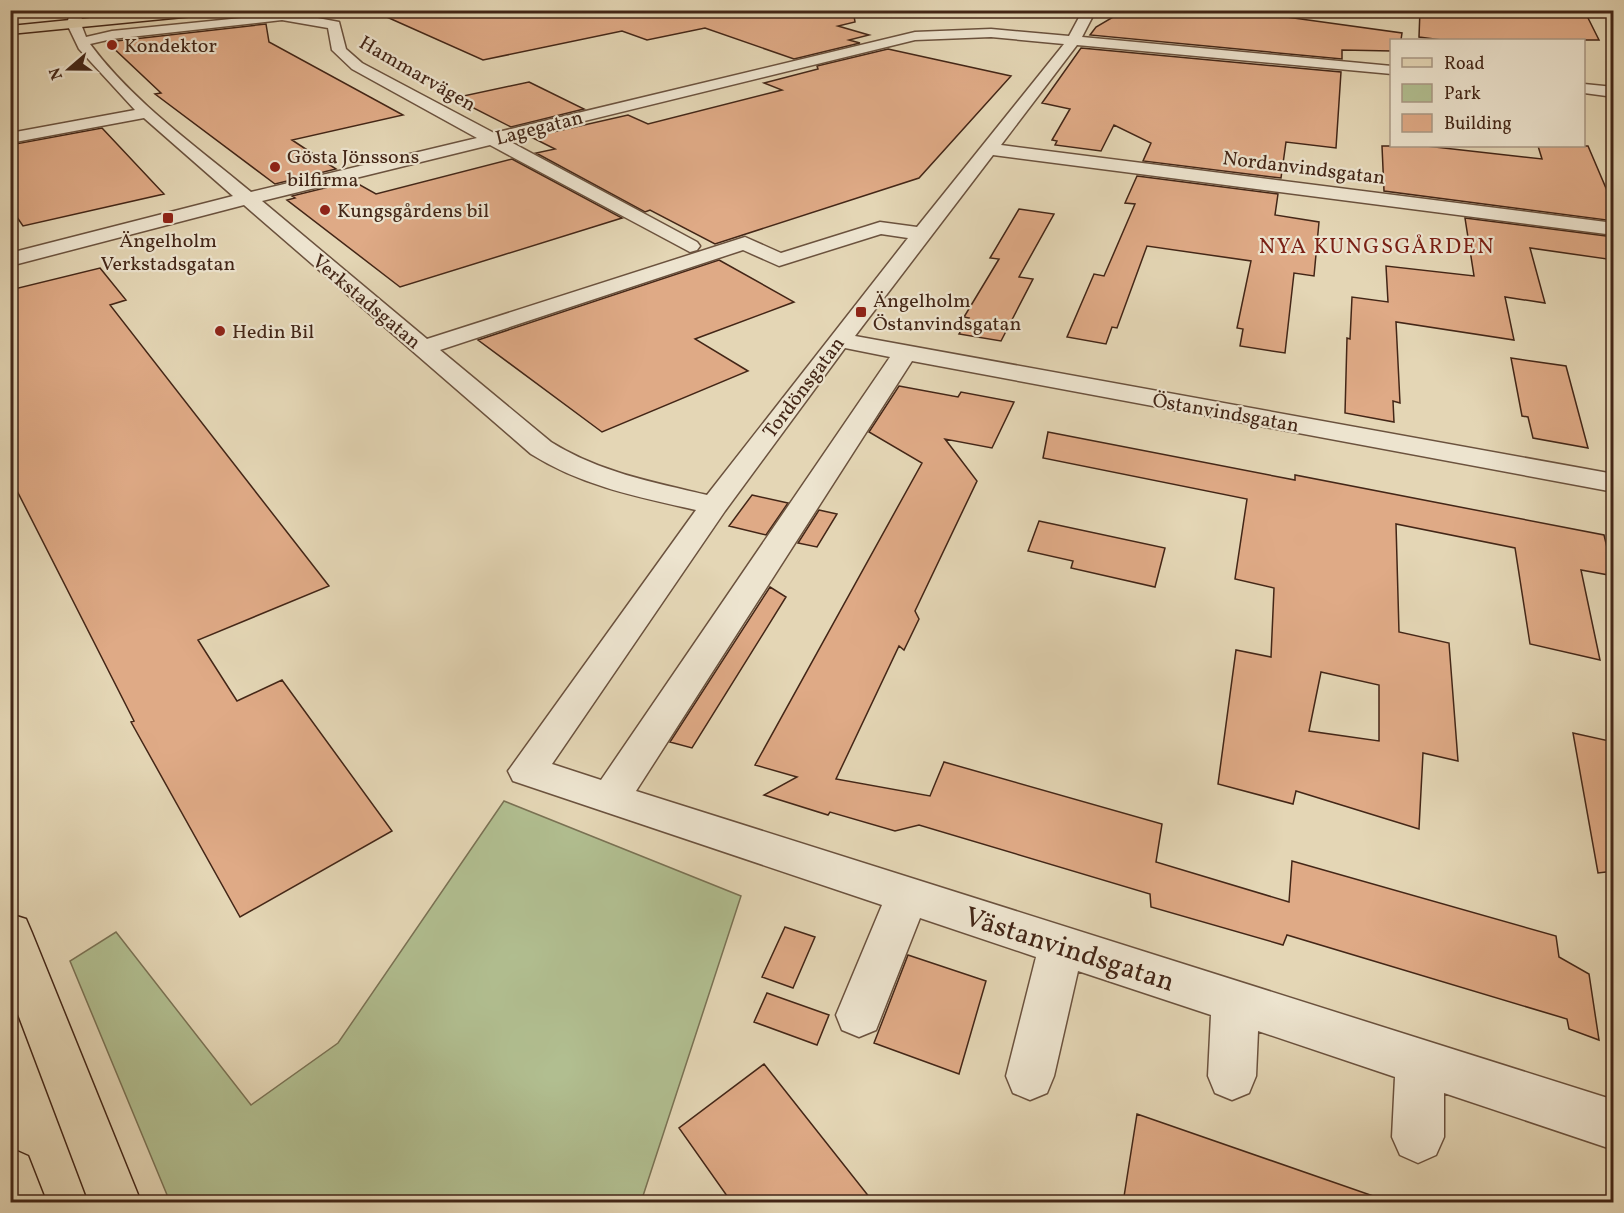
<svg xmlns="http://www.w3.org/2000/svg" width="1624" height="1213" font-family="Vollkorn,serif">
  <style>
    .green { fill: #b1be90; stroke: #7a7254; stroke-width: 1.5 }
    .building { fill: #dfaa86; stroke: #432617; stroke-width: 1.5; fill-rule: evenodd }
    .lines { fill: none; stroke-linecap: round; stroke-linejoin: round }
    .minor-casing { stroke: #6b523e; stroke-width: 3 }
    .major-casing { stroke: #432617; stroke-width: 3 }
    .minor { fill: #ede4cf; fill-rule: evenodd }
    .major { fill: #e4d6b5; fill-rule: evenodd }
    .poi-dot { fill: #8f2418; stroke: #ede4cf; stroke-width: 2 }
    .labels { text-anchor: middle; stroke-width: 4.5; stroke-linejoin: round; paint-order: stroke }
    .far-poi-label { font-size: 20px; fill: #432617; stroke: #ede4cf; text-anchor: start }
    .far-street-label { font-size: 20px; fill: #432617; stroke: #ede4cf }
    .far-neighbourhood-label { font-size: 22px; letter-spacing: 1.5px; fill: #7a1f14; stroke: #ede4cf }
    .near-street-label { font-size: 28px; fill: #432617; stroke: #ede4cf }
  </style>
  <rect width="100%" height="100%" fill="#e4d6b5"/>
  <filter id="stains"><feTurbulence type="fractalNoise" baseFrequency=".00333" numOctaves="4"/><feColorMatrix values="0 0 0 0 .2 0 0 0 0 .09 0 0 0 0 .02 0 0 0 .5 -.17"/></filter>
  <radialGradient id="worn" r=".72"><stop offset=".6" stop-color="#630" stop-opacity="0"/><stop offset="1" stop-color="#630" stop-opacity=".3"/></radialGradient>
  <path class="green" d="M504,801L741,896L641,1202H170L70,961L116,932L251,1105L338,1043Z"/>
  <path class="building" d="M371,10H853L855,22L838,26L869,35L849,40L860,43L794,59L705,28L647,40L622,31L483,60Z
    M1125,10H1236L1402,33L1401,40H1392V51L1342,50V59L1090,35L1096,27Z
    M1420,10H1584L1599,40H1442L1419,37Z
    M266,24L269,42L403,115L292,140L336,169L275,184L155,94L161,93L107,42Z
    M1081,48L1341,72L1336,148L1286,142L1281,178L1143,161L1151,143L1114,125L1101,151L1055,145L1057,141L1052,140L1070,109L1042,103Z
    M888,49L1011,76L919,178L715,244L650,210L645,212L536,153L555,149L531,137L628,115L648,124L782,90L764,83L818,69L817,66Z
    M529,82L584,109L511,127L454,98Z
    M102,128L164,194L23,226L10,207V145Z
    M1382,146H1426L1542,159L1538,146H1588L1614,207V221L1384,191Z
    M512,159L622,218L400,287L287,200L295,198L292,196L353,181L376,194Z
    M1137,176L1278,194L1275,215L1319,222L1314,276L1294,273L1285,353L1240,346L1243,329L1237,328L1251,261L1147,246L1117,328L1112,327L1106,344L1067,337L1094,274L1104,276L1135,204L1125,203Z
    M1019,209L1054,214L1019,277L1033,279L1001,341L959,334L969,318L964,317L999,259L990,258Z
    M1465,218L1614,237V260L1530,248L1545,303L1505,297L1514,340L1396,322L1400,403L1393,401L1394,422L1345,413L1347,338L1350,339L1352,297L1388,302L1386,266L1474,276Z
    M719,260L794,302L695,339L748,371L602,432L478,340Z
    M100,268L126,300L110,305L329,586L198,640L237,701L282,680L392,831L240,917L131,722L134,721L10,477V290Z
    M1511,358L1566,366L1588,448L1533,438L1528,417L1522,416Z
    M899,386L958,397L961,392L1014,402L992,448L945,439L977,481L915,611L919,619L904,650L899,646L836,779L930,796L944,762L1162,824L1156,862L1289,902L1292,861L1556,936L1559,957L1589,974L1599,1040L1569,1029L1567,1019L1287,935L1283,945L1151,907L1150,894L919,825L895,831L830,812L828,815L764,795L797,777L755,765L922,463L869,432Z
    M1048,432L1295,480V475L1604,535L1614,576L1581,570L1600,660L1530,644L1515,548L1396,524L1399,632L1449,643L1458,761L1423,753L1419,829L1296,791L1293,804L1218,784L1236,650L1271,657L1274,588L1235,579L1247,499L1043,458ZM1321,672L1379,685V741L1309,731Z
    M752,495L788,503L766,535L729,526Z
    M819,510L837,514L817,547L798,543Z
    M1039,521L1165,548L1155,587L1071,568L1073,561L1028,551Z
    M770,587L786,597L692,748L670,742Z
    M1573,733L1614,742V871L1598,873Z
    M785,927L815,937L793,988L762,977Z
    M908,955L986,981L959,1074L874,1043Z
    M767,993L829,1015L817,1045L754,1022Z
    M764,1064L874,1203H732L679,1128Z
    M1137,1114L1379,1198L1378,1203H1123Z"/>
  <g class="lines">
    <defs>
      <path id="minor" d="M71,10H83L81,24L86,37L112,31L261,16L245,10H275L339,22L346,49L362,63L494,133L915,32L991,29L1069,36L1083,10H1096L1082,37L1392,66V74L1077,45L1001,145L1614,223V235L993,155L855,336L1614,474V492L912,361L636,791L1614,1100V1150L1444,1093V1137L1436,1155L1418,1163L1400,1155L1392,1137L1395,1077L1258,1031L1256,1076L1249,1093L1232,1100L1215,1093L1208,1076L1211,1015L1078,971L1054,1076L1047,1093L1030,1100L1013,1093L1006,1076L1036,957L920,918L876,1030L859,1037L842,1030L836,1015L882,905L513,781L508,771L696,510C638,497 582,486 531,454L244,205L10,266V253L233,196L144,118L10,143V133L135,110L79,49L67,24ZM282,20L328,28L332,50L352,69L477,138L251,192C196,146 133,102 90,44L112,39ZM991,37L1064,44L917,227L880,222L781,253L745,237L427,339L262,201L490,145L690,252L697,250L700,246L697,242L507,140L915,40ZM881,234L908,238L707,495C652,482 599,472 551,442L440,350L743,250L779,266ZM845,348L890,357L601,780L552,764L725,511Z
        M1584,84L1614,87V97L1584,93Z"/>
      <path id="major" d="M170,10H220L214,14L10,34V26Z
        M10,914L26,919L32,933L141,1202H89L10,993Z
        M10,1148L28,1156L46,1202H10Z"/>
    </defs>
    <use href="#minor" class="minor-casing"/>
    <use href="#major" class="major-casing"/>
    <use href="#minor" class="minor"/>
    <use href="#major" class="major"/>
  </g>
  <g class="poi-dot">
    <circle cx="112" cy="45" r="6"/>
    <circle cx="275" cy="167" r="6"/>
    <circle cx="325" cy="210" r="6"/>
    <rect x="162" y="212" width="12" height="12" rx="3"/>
    <rect x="855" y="306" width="12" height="12" rx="3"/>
    <circle cx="220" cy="331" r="6"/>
  </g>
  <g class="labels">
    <g class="far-poi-label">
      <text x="124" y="52">Kondektor</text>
      <text x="287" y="163">Gösta Jönssons<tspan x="287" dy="23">bilfirma</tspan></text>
      <text x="337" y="217">Kungsgårdens bil</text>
      <text x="168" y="247" text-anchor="middle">Ängelholm<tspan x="168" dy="23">Verkstadsgatan</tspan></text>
      <text x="873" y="307">Ängelholm<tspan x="873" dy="23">Östanvindsgatan</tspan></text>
      <text x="232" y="338">Hedin Bil</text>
    </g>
    <g class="far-street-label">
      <text transform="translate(418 73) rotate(30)" y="7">Hammarvägen</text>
      <text transform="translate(539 127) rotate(-14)" y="7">Lagegatan</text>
      <text transform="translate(1304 167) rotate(7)" y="7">Nordanvindsgatan</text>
      <text transform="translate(367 301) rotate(40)" y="7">Verkstadsgatan</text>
      <text transform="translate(803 387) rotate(-53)" y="7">Tordönsgatan</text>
      <text transform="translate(1226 412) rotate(10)" y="7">Östanvindsgatan</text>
    </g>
    <g class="far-neighbourhood-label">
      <text x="1377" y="253">NYA KUNGSGÅRDEN</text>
    </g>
    <g class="near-street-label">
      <text transform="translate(1070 948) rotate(18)" y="10">Västanvindsgatan</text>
    </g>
  </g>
  <rect width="1624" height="1213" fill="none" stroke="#e4d6b5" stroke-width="36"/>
  <rect x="12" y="12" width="1600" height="1189" fill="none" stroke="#432617" stroke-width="3"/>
  <rect x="18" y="18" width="1588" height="1177" fill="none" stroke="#432617" stroke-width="1.5"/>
  <rect x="1390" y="39" width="195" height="108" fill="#ede4cf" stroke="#a99885" stroke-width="1.5"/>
  <rect x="1402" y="58" width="30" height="9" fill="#e4d6b5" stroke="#a99885" stroke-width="1.5"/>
  <text x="1444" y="69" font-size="18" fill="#432617">Road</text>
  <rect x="1402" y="84" width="30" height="18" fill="#b1be90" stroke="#a99885" stroke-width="1.5"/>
  <text x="1444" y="99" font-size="18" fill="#432617">Park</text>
  <rect x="1402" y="114" width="30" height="18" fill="#dfaa86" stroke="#a99885" stroke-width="1.5"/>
  <text x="1444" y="129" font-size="18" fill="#432617">Building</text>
  <g transform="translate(69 69) rotate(250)" stroke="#ede4cf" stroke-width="4.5" paint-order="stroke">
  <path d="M0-4.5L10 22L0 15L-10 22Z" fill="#432617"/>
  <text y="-9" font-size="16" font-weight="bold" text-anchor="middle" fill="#432617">N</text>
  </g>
  <rect width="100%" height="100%" filter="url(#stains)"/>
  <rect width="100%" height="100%" fill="url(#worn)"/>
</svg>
